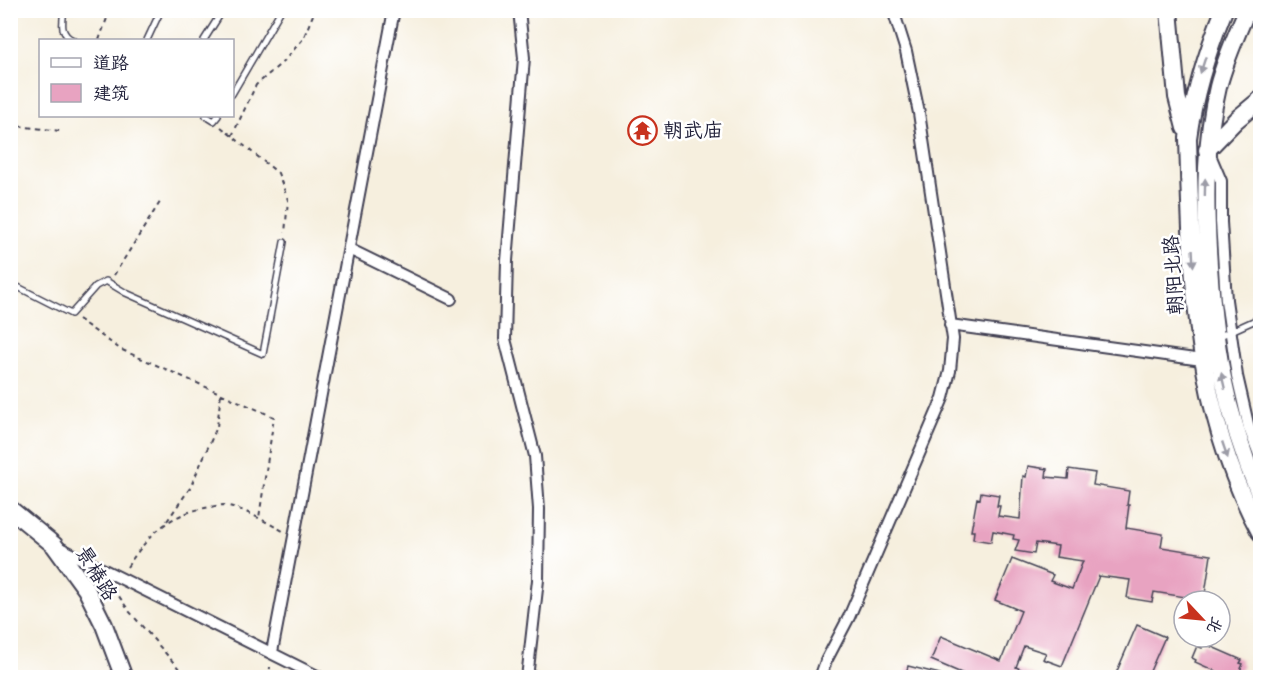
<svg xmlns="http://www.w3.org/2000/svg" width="1271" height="688" font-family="'Gochi Hand','LXGW WenKai TC',sans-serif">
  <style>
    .building { fill: #e8a3c1 }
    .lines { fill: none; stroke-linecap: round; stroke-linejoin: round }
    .lane-casing { stroke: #424153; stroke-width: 8 }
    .street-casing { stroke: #424153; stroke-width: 14 }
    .secondary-casing { stroke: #424153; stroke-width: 20 }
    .primary-casing { stroke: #424153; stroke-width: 21 }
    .path { stroke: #424153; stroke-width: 2; stroke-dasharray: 4.5 4.5; stroke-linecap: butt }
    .lane { stroke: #fff; stroke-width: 5 }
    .street { stroke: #fff; stroke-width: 10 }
    .secondary { stroke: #fff; stroke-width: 16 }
    .primary { stroke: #fff; stroke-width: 18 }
    .oneway { fill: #9c9ca7 }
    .labels { text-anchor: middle; stroke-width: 5; stroke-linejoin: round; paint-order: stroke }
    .poi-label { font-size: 20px; fill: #22223b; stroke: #fff; text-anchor: start }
    .street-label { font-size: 20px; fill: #22223b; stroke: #fff }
  </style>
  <rect width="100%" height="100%" fill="#fff"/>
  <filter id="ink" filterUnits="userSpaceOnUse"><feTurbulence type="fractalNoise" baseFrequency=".0167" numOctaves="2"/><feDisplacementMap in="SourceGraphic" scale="12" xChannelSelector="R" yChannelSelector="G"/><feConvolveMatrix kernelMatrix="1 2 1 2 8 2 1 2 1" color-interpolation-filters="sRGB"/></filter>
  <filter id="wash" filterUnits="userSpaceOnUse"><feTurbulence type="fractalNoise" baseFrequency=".008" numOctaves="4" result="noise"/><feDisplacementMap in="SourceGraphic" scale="24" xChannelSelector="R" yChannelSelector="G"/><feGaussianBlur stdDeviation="1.35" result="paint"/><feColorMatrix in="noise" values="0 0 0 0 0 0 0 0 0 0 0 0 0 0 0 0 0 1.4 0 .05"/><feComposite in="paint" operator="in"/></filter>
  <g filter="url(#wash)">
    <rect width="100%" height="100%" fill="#f6efde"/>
    <g id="blocks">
      <path class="building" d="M1028,466L1047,469L1046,477L1068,479L1069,469L1095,473L1093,485L1129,491L1127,505H1129L1126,528L1163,534L1161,547L1211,555L1204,600L1154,592L1152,602L1127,598L1130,580L1099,576L1062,666L1043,659L1046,653L1024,646L1016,667L1040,678H973L931,660L941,636L1001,661L1021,611L995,600L1012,559L1053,575L1050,581L1072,589L1083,561L1056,557L1058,546L1036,543L1034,554L1015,551L1019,540L1013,539L1014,535L993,531L991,542L973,539L974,531H971L977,498L980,499L981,492L999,495L997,506H1000L998,516L1020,519L1023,476L1026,477Z
        M1137,625L1165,637L1147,678H1114Z
        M1203,643L1242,660L1240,663L1243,664L1237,678H1231L1195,662L1196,660L1192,658L1197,646L1202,648Z
        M908,666L940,674L939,678H905Z"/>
    </g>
  </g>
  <g filter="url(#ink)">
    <use href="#blocks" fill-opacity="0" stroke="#424153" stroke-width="1.5"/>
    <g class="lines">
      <defs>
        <path id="lane" d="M64,10C62,24 60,34 73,40
          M147,40L161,10
          M204,40L223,10
          M232,94L281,10
          M206,116L214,121L218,116
          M10,283L71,314L96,286L106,281L126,293L263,354L284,242
          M1218,337L1260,318"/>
        <path id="street" d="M519,10L524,58L507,261L505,339L535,456L539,509L538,580L527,678
          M1210,155L1221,181V222L1226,300L1237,376L1249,428L1260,457
          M349,249L451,299
          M950,325L1202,360
          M58,547L321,678
          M272,652L394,10
          M820,678L826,661L849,617L943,398L950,371L953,339L919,113L906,51L893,10"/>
        <path id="secondary" d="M1169,10L1177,97L1185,128
          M1224,10C1207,52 1194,93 1188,138C1192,276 1193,408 1260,532
          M1247,10C1236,36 1225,60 1218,87C1205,141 1205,194 1208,249C1213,341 1224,411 1260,496
          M1207,150L1236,120L1260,100
          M10,509L54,545L86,589L104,625L124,678"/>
        <path id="primary" d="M1249,10L1260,15"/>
      </defs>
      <use href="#lane" class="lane-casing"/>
      <use href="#street" class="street-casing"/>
      <use href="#secondary" class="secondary-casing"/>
      <use href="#primary" class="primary-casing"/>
      <path class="path" d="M99,40L110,10
        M10,125L60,131
        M221,127L278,173L288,200L285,233
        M232,136L256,85L284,61L303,39L315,10
        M114,275L162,199
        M78,319L120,349L274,417L259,518
        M167,521L190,488L217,427L221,393
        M127,567C148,536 167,515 205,508C211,507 218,505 224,505C245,509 264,521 283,531
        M114,589L129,611L187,678
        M269,678L270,667"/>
      <use href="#lane" class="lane"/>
      <use href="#street" class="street"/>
      <use href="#secondary" class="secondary"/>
      <use href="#primary" class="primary"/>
    </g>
    <defs><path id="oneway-solid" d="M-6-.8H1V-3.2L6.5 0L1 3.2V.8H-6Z" transform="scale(1.5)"/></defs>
    <g class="oneway">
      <use href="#oneway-solid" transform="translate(1203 65) rotate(108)"/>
      <use href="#oneway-solid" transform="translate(1205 187) rotate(-89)"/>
      <use href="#oneway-solid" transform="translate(1193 258) rotate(87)"/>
      <use href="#oneway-solid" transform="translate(1223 381) rotate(-103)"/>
      <use href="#oneway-solid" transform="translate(1225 450) rotate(71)"/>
    </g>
  </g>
  <defs>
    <symbol id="temple-ring" viewBox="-11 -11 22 22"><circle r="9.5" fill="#fff" stroke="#c8321e" stroke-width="1.5"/><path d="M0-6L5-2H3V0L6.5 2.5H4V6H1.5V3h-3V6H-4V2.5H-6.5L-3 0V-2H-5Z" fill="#c8321e"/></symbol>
  </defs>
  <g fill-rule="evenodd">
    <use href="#temple-ring" x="626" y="114" width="33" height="33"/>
  </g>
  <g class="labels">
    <g class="poi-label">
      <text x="663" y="137">朝武庙</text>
    </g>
    <g class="street-label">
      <text transform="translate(1173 275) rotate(-94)" y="7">朝阳北路</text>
      <text transform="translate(97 573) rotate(58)" y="7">景椿路</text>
    </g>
  </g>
  <rect width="1271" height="688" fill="none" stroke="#fff" stroke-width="36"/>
  <rect x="39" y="39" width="195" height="78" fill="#ffffff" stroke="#a7a7b1" stroke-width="1.5"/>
  <rect x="51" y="58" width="30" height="9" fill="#ffffff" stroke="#a7a7b1" stroke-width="1.5"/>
  <text x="93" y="69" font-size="18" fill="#22223b">道路</text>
  <rect x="51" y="84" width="30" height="18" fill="#e8a3c1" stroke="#a7a7b1" stroke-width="1.5"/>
  <text x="93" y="99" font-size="18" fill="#22223b">建筑</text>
  <g transform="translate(1202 619) rotate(116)"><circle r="28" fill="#ffffff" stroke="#a7a7b1" stroke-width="1.5"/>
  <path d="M0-4.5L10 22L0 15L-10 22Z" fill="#c8321e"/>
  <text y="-9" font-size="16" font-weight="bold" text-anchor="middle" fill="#22223b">北</text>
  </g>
</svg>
